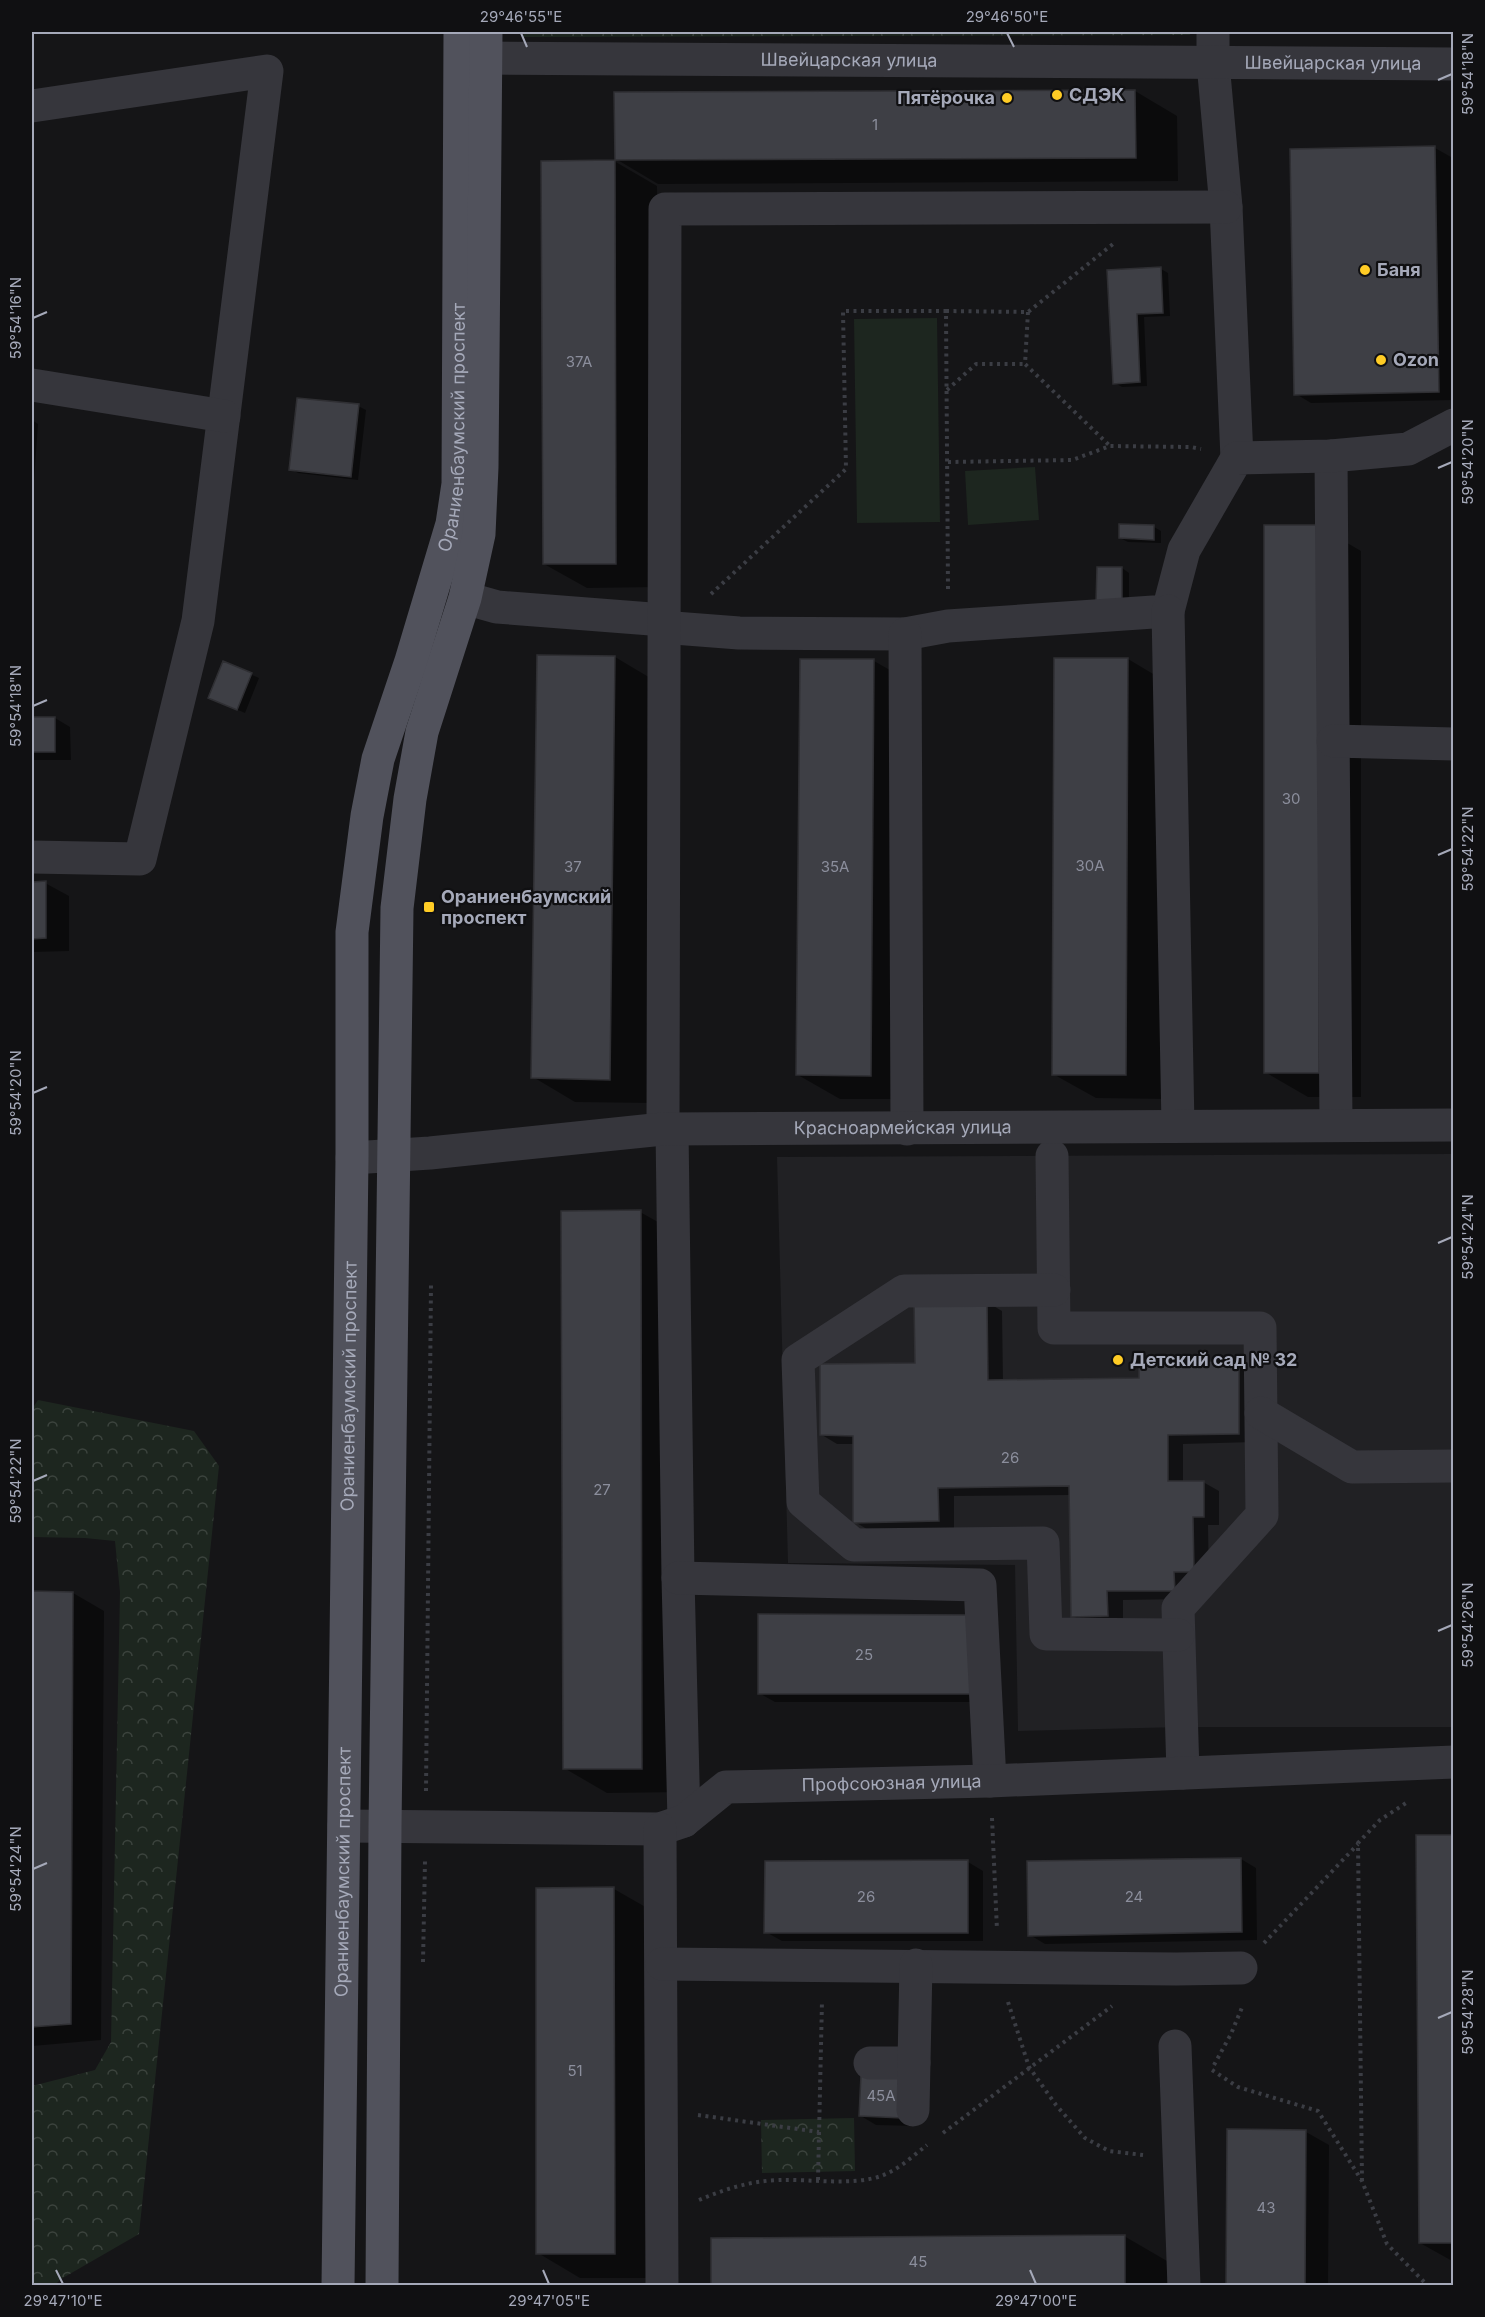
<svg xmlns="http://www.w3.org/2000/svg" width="1485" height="2317" font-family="Inter,sans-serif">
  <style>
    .built { fill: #212124 }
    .forest { fill: url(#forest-crowns) }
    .pitch { fill: #1d261f }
    .shadow { fill: #0007 }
    .building { fill: #3e3f45; stroke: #2f2f33; stroke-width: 1.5 }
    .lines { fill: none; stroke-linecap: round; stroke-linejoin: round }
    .path { stroke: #3b3d44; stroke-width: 4; stroke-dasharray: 3 4.5; stroke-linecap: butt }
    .minor { stroke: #36363c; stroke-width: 33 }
    .major { stroke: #51525c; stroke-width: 33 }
    .ticks { fill: none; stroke: #a5a9b9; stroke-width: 2 }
    .poi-dot { fill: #ffcc25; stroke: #101012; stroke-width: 2 }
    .labels { text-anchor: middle; stroke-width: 4.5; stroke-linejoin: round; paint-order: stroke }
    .number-label { font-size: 15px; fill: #8b8e9c }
    .street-label { font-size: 18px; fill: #a5a9b9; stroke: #101012 }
    .poi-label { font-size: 18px; font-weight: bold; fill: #a5a9b9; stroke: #101012; text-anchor: start }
    .neatline { fill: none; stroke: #a5a9b9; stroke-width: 2 }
    .ticks-label { font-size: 15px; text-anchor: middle; fill: #a5a9b9 }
  </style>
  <defs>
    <pattern id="forest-crowns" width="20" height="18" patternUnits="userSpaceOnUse" patternTransform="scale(1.5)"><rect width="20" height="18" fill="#1d261f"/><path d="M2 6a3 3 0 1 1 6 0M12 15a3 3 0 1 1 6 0" fill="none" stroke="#3b433d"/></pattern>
  </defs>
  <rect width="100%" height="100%" fill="#151517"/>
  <path class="built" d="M1453,1154V1727H1181L1018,1731L1015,1565L788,1563L777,1157Z"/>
  <path class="forest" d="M524,32H1189L1190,35L523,37Z
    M38,1400L194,1431L219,1466L139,2234L61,2279L54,2286L32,2285V2086L95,2070L111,2042L120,1592L115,1541L85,1538L32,1537V1409Z
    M854,2118L855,2171L762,2173L761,2120Z"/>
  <path class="pitch" d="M937,318L940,522L857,523L854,319Z
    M1035,467L1039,520L968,525L965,471Z"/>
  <path class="shadow" d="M1135,91L1177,116L1178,181L658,184L616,159Z
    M1435,148L1451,157L1454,400L1311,403L1296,394L1292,150Z
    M614,161L657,186L658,587L587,588L544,564Z
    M1161,269L1168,273L1170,316L1144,317L1147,386L1122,387L1115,383L1109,271Z
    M358,406L366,410L358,480L298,473L291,469Z
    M32,420L38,424L32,508Z
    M1318,526L1361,551V1097H1308L1265,1072Z
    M1154,527L1161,531V543L1128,542L1120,538Z
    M1122,568L1129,573V606H1105Z
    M539,657H615L657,682L652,1103L575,1102L533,1077Z
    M1128,659L1170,684L1168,1099L1096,1098L1053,1074Z
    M874,661L916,685L913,1099H840L798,1075Z
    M224,663L259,678L245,713L210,698Z
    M55,718L70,727L71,760H32V719Z
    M32,883H45L69,896V951L32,952Z
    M640,1212L683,1236L684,1792L607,1793L564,1768Z
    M987,1302L1002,1311L1003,1381L1140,1380L1238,1362L1254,1371L1255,1442L1183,1444V1483L1203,1482L1219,1491V1525H1208L1209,1580L1190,1599L1123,1600V1625H1088L1072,1616L1071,1495L954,1496V1530L870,1531L855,1522L854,1444H837L822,1435L917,1364Z
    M32,1592L73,1593L104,1611L101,2040L32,2046Z
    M970,1617L986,1702H775L759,1693Z
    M1454,1837V2262L1420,2243Z
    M1241,1859L1256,1868L1257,1940L1045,1944L1030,1935Z
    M968,1862L983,1871V1941H782L766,1932Z
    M614,1889L656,1913L657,2278H580L538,2253Z
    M919,2086L917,2126L876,2125L861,2116Z
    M1306,2132L1329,2145L1328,2286H1227Z
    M1124,2236L1167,2261V2286H713Z"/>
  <path class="building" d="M1135,90L1136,158L615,160L614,92Z
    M1435,146L1439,392L1294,395L1290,149Z
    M615,160L616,564H543L541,161Z
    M1161,267L1163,313L1137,314L1140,382L1113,384L1107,270Z
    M297,398L359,404L351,477L289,470Z
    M1119,524L1154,525V540L1119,538Z
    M1264,525H1319V1073H1264Z
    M1097,567H1122V603L1096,602Z
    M537,655L615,656L610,1080L531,1078Z
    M1054,658H1128L1126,1075H1052Z
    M800,659H874L871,1076L796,1075Z
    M223,661L252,673L237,710L208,698Z
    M32,717H55V752H32Z
    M46,881V938L32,939V882Z
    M641,1210L642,1769H563L561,1211Z
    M914,1301H987L988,1380L1139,1378V1362L1239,1361V1434L1168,1435V1481H1204V1517H1193L1194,1572H1174L1175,1591H1107L1108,1616L1071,1617L1069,1486L938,1488L939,1521L853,1523V1436L820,1435V1364L915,1363Z
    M32,1591L73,1592L71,2024L32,2027Z
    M758,1614L971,1615L970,1694H758Z
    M1416,1835H1454V2243H1419Z
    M1241,1858L1242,1932L1028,1936L1027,1861Z
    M968,1860V1933H764L765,1861Z
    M614,1887L615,2254H536V1888Z
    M861,2075L904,2076L902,2118L859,2116Z
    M1227,2129L1306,2130L1305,2286H1226Z
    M1125,2235V2286H711V2238Z"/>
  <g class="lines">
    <path class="path" d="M946,311L1028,312L1113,244
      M1028,312L1025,364L1110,446
      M947,390L976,364H1025
      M948,462L1072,460L1110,446L1191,447L1201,449
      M711,594L846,469L843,311H946L948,589
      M426,1791L431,1285
      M992,1818L997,1930
      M1264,1943L1358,1844
      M423,1962L425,1861
      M1008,2002L1029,2067L1056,2105L1085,2138L1109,2151L1143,2155
      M1214,2065L1231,2034L1243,2005
      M1212,2070L1238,2087L1318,2111L1362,2181L1387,2244L1428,2286
      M698,2115L819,2132
      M943,2133L1112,2006
      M818,2180L822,2001
      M1362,2181L1358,1843L1380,1820L1409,1801
      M699,2200C725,2189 750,2181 779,2180C811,2179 852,2186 881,2176C898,2170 913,2156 927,2145"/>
    <g class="minor">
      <path d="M1213,32V63L1226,207L1237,458"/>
      <path id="s1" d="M485,58L1454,64"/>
      <path d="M32,106L267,71L198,621L140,859L32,857"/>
      <path d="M32,385L224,416"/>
      <path d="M1331,456L1336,1125"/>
      <path d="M465,598L497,607L664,620L674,628L739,633L905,634L948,626L1168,611L1184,550L1237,458L1331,456L1408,449L1454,425"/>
      <path d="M1168,611L1178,1126"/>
      <path d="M905,634L907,1129"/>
      <path d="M1333,741L1454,744"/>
      <path d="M663,1129L665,209L1226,207"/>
      <path d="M672,1129L678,1578L684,1821"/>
      <path d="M1052,1156L1054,1328H1260L1262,1515L1178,1608L1183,1773"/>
      <path id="s2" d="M352,1158L430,1153L663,1129L1454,1125"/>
      <path d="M1054,1290L904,1291L798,1360L803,1502L854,1545L1043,1543L1046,1634L1178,1635"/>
      <path d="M1261,1413L1352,1467L1454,1466"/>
      <path d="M678,1578L980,1585L990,1781"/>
      <path id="s3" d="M344,1826L660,1829L684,1821L726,1787L990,1781L1454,1762"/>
      <path d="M660,1829L662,2286"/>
      <path d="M662,1964L1176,1969L1241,1968"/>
      <path d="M1175,2046L1184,2286"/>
      <path d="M870,2063H914"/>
      <path d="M913,2110L916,1965"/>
    </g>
    <g class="major">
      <path id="s4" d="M338,2286L352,1158V932L367,816L378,759L411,661L452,524L458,484L460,32"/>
      <path d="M382,2286L385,1827L397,908L410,799L422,732L465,598L479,534L482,467L486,32"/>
    </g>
  </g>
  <path class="ticks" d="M521,33L527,47M1007,33L1014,47M1438,80L1452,74M33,318L47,312M1438,468L1452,462M33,706L47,700M1438,855L1452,849M33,1093L47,1087M1438,1243L1452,1237M33,1481L47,1475M1438,1631L1452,1625M33,1869L47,1863M1438,2018L1452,2012M56,2270L63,2284M543,2270L549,2284M1030,2270L1036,2284"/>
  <g class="poi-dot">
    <circle cx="1057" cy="95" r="6"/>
    <circle cx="1007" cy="98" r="6"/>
    <circle cx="1365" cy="270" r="6"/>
    <circle cx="1381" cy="360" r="6"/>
    <rect x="423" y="901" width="12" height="12" rx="3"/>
    <circle cx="1118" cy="1360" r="6"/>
  </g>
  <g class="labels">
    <g class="number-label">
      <text x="875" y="130">1</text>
      <text x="579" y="367">37А</text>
      <text x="1291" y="804">30</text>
      <text x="1090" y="871">30А</text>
      <text x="573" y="872">37</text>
      <text x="835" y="872">35А</text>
      <text x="1010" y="1463">26</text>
      <text x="602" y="1495">27</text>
      <text x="864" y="1660">25</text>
      <text x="866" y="1902">26</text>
      <text x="1134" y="1902">24</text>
      <text x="575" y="2076">51</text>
      <text x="881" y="2101">45А</text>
      <text x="1266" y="2213">43</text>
      <text x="918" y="2267">45</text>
    </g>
    <g class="street-label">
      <text dy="6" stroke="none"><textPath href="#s1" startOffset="364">Швейцарская улица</textPath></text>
      <text dy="6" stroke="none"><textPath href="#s1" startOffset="848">Швейцарская улица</textPath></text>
      <text dy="6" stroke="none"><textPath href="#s4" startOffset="1872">Ораниенбаумский проспект</textPath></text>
      <text dy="6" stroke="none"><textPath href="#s2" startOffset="552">Красноармейская улица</textPath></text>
      <text dy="6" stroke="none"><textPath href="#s4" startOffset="900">Ораниенбаумский проспект</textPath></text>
      <text dy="6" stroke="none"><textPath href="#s3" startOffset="561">Профсоюзная улица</textPath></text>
      <text dy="6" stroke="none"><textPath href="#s4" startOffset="414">Ораниенбаумский проспект</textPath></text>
    </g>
    <g class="poi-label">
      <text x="1069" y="101">СДЭК</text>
      <text x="995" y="104" text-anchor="end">Пятёрочка</text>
      <text x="1377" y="276">Баня</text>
      <text x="1393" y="366">Ozon</text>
      <text x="441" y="903">Ораниенбаумский<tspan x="441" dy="21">проспект</tspan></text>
      <text x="1130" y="1366">Детский сад № 32</text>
    </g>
  </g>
  <rect width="1485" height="2317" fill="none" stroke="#101012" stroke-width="66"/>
  <rect x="33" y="33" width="1419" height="2251" class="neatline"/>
  <g class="ticks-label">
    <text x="521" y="22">29°46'55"E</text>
    <text x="1007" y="22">29°46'50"E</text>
    <text transform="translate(1468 74) rotate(-90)" y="5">59°54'18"N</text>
    <text transform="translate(16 318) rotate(-90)" y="5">59°54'16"N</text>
    <text transform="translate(1468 462) rotate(-90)" y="5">59°54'20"N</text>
    <text transform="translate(16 706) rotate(-90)" y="5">59°54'18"N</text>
    <text transform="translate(1468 849) rotate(-90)" y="5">59°54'22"N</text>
    <text transform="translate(16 1093) rotate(-90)" y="5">59°54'20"N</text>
    <text transform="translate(1468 1237) rotate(-90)" y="5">59°54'24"N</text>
    <text transform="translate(16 1481) rotate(-90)" y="5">59°54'22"N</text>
    <text transform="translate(1468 1625) rotate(-90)" y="5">59°54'26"N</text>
    <text transform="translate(16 1869) rotate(-90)" y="5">59°54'24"N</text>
    <text transform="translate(1468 2012) rotate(-90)" y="5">59°54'28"N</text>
    <text x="63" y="2306">29°47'10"E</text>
    <text x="549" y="2306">29°47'05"E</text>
    <text x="1036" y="2306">29°47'00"E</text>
  </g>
</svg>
